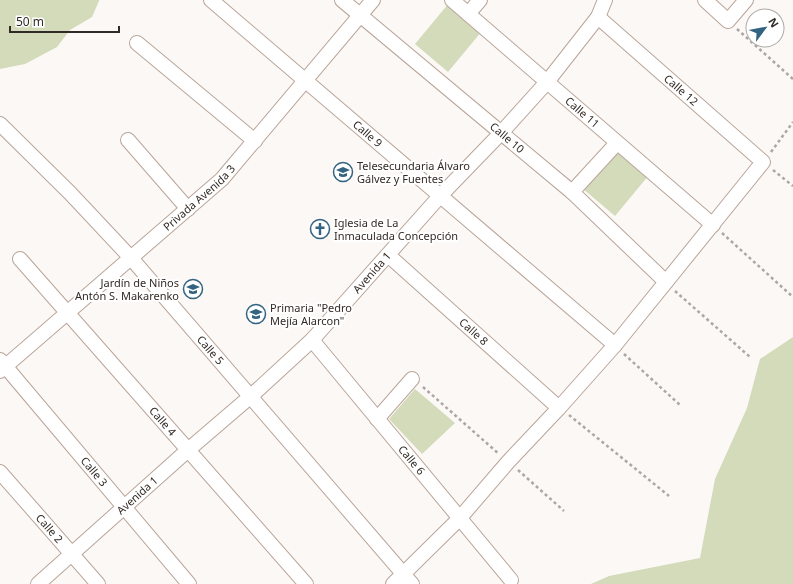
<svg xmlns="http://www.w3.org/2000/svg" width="793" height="584" font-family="'Noto Sans',sans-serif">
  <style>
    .green { fill: #d3dbba }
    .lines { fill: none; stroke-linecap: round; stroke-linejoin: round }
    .minor-casing { stroke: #b9a59a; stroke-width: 16 }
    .path { stroke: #aca7a4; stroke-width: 2.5; stroke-dasharray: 3 3; stroke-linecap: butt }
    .minor { stroke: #fff; stroke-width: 14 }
    .labels { text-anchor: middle; stroke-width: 4; stroke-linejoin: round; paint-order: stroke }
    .street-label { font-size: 11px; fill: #322a26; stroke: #fff }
    .poi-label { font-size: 11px; fill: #322a26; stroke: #fff; text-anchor: start }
  </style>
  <rect width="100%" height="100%" fill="#fcf8f5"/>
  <path class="green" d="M0,0H99V1L92,17L70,30L57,47L25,64L0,69Z
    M449,3L482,31L448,72L415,44Z
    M616,148L649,175L615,216L582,188Z
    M793,337V584H591L609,576L700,558L715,479L747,408L760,359Z
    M415,389L455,423L422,454L389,419Z"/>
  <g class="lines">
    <defs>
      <g id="minor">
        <path id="s1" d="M211,0L615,345"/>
        <path id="s2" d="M342,0L572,192L666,282"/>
        <path id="s3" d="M452,0L713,225"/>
        <path d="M705,0L728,21L746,0"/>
        <path d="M468,14L480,0"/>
        <path d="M137,43L255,141"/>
        <path id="s4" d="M0,124L70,193L131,258L412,584"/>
        <path d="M128,140L188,209"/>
        <path d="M572,192L617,143"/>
        <path id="s5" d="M388,255L559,408"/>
        <path id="s6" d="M20,259L306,584"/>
        <path id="s7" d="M312,340L511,580"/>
        <path id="s8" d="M0,360L189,584"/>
        <path id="s9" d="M0,371L222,179L373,0"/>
        <path d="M377,419L412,379"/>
        <path id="s10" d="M0,472L98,584"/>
        <path id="s11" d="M38,584L188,450L251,396L312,340L440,196L501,133L547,82L598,17L605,0"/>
        <path d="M393,584L459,519L508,462L559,408L615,345L763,162L598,17"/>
      </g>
    </defs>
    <use href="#minor" class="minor-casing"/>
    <path class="path" d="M737,29L793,79
      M771,152L793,122
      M773,170L793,186
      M722,233L793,297
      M675,291L750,357
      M624,354L680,405
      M423,387L499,454
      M569,415L669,496
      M518,470L564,511"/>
    <use href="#minor" class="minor"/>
  </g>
  <defs>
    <symbol id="school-ring" viewBox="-11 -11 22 22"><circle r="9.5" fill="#fff" stroke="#326381" stroke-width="1.5"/><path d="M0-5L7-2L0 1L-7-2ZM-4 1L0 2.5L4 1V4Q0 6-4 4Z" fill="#326381"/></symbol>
    <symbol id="church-ring" viewBox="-11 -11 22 22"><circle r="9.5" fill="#fff" stroke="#326381" stroke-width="1.5"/><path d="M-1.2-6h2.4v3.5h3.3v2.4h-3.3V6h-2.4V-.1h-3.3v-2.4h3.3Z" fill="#326381"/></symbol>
  </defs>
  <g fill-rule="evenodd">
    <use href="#school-ring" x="332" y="161" width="22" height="22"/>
    <use href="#church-ring" x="309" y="218" width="22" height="22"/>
    <use href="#school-ring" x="182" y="278" width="22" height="22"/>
    <use href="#school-ring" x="245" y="303" width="22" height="22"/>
  </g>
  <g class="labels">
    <g class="street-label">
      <text transform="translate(681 90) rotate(41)" y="4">Calle 12</text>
      <text dy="4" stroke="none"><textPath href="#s3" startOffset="172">Calle 11</textPath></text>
      <text dy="4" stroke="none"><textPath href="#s1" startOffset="206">Calle 9</textPath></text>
      <text dy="4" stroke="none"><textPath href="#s2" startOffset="215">Calle 10</textPath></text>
      <text dy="4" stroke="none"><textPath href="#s9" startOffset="264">Privada Avenida 3</textPath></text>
      <text dy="4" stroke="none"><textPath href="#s11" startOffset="457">Avenida 1</textPath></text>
      <text dy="4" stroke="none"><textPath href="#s5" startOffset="115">Calle 8</textPath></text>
      <text dy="4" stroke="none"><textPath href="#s4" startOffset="309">Calle 5</textPath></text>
      <text dy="4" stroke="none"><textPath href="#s6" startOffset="216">Calle 4</textPath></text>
      <text dy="4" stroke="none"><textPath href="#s7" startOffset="156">Calle 6</textPath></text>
      <text dy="4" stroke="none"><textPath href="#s8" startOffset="146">Calle 3</textPath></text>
      <text dy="4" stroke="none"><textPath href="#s11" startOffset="133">Avenida 1</textPath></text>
      <text dy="4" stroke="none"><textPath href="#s10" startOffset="75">Calle 2</textPath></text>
    </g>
    <g class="poi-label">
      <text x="357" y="170">Telesecundaria Álvaro<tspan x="357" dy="13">Gálvez y Fuentes</tspan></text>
      <text x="334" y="227">Iglesia de La<tspan x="334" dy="13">Inmaculada Concepción</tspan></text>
      <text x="179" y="287" text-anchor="end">Jardín de Niños<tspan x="179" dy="13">Antón S. Makarenko</tspan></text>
      <text x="270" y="312">Primaria "Pedro<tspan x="270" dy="13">Mejía Alarcon"</tspan></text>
    </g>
  </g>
  <g transform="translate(765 28) rotate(58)"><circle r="19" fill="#ffffff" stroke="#adaaa8"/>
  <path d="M0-3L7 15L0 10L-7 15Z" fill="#326381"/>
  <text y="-6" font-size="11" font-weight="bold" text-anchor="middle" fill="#322a26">N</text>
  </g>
  <path d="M10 26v6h109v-6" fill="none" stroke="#322a26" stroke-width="2"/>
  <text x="16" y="26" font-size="12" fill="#322a26" stroke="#ffffff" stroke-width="3" paint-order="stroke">50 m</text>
</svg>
